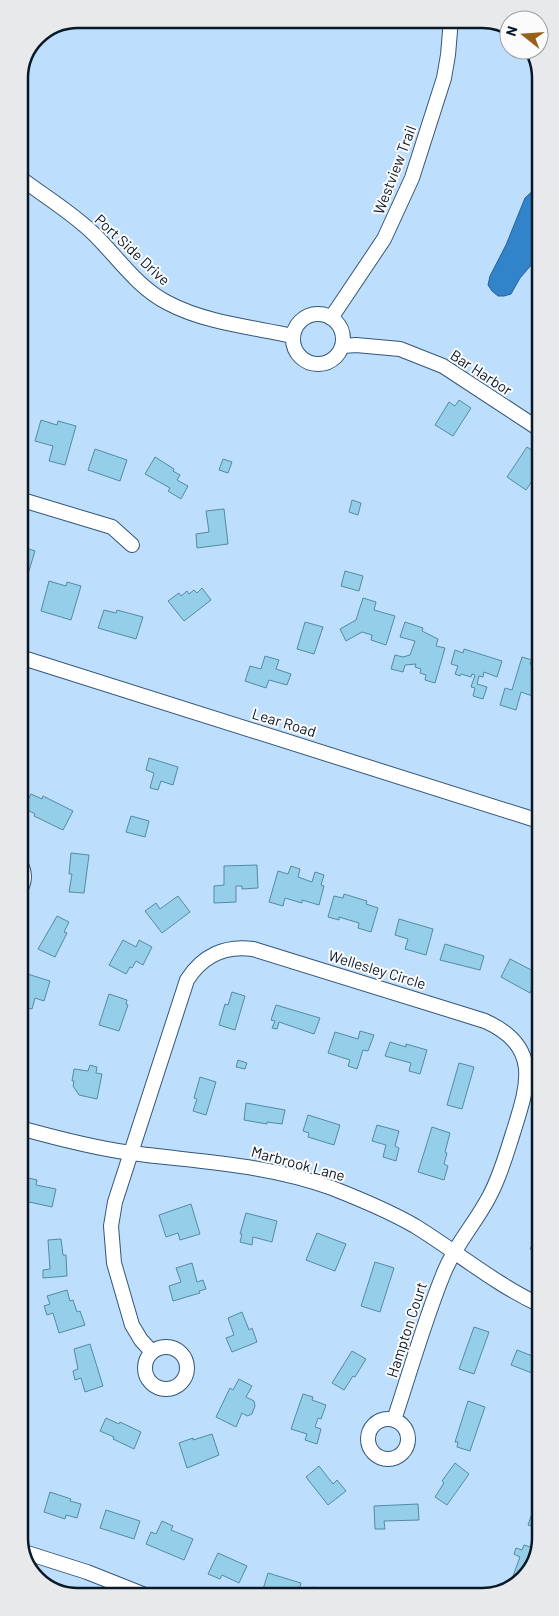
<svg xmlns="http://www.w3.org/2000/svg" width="559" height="1616" font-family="Barlow,sans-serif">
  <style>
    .water { fill: #3183ca; stroke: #256399 }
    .building { fill: #95cee9; stroke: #538ba3 }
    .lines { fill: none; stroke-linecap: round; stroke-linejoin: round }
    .minor-casing { stroke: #335779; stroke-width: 16 }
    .minor { stroke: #fff; stroke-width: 14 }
    .labels { text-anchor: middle; stroke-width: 4; stroke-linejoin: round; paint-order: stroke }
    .street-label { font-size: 15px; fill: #0a1927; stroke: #fbfbfb }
    .rim { fill: none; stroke: #0a1927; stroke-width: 2.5 }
  </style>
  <rect width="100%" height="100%" fill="#bedefe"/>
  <path class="water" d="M538,186L539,256L520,278L511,294L504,296H498L492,291L488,285L490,276L506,245L525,198Z"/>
  <path class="building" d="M459,400L471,408L453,436L435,425L449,402L455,406Z
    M41,420L57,425L58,421L76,426L65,465L49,461L53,446L35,441Z
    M527,447L539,455V471L526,490L507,477Z
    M95,449L127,460L120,481L88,470Z
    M155,457L174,469L173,471L180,475L177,480L188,486L181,499L168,491L170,488L145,474Z
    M223,459L232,462L228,473L219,470Z
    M352,500L361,503L358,515L349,512Z
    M224,509L228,544L197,548L196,534L209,532L206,511Z
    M23,547L35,551L28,574L19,571V550H23Z
    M345,571L363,576L359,591L341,586Z
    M49,581L66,586L67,582L81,586L71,620L41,611Z
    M202,588L211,600L184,621L168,601L179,593L181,596L187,591L189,594L194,590L197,593Z
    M363,598L376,602L374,610L395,616L386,645L371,640L372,635L362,632L346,641L340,629L356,620Z
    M104,610L116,613L117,610L143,617L136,639L98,628Z
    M305,622L323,627L314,654L297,649Z
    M405,622L423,628L422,631L438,639L436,646L445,648L435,683L425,680L426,675L420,673L421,669L415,667L416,664L405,665L403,672L391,669L395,655L403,657L410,655L415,641L400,637Z
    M464,649L502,661L497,677L484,672L483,677L479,676L477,684L487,687L483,699L473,696L475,688L471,687L475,675L472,674L471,677L461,674L460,676L455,674L458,666L451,664L455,650L463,653Z
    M265,656L279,660L276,669L291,674L287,685L269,680L266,688L245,681L250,666L261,669Z
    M522,657L532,660L530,664L537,666V669L539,670V695L538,698L521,692L516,710L500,705L505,688L512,690Z
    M149,758L178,767L173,785L161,781L158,790L150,788L154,773L146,770Z
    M31,794L42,799L43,796L73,811L63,830L34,816L35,814L24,808Z
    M131,816L149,821L145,837L126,832Z
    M71,853L89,855L84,893L69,892L72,874H69Z
    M257,865L258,888L242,889V886H236V902L214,903V886L224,885V866Z
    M291,866L300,869L298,877L312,882L315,872L324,875L321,885L324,886L319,905L302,900V903L285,898L283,906L269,902L278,871L288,874Z
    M344,894L367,901L366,904L378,908L371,932L358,928L359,923L339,917V920L328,917L334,896L343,898Z
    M178,896L190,912L162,933L145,911L156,903L160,909Z
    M57,916L69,922L64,932L67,933L55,957L38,949Z
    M399,919L433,929L426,955L405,949L408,939L395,935Z
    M123,940L136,947L139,940L152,947L143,965L136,961L132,968L130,967L126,974L109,965Z
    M445,944L484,956L480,970L440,960Z
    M510,959L539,974L530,993L501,977Z
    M21,972L50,981L44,1001L35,998L32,1009L20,1006Z
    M232,992L245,996L235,1030L219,1025L225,1004L228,1005Z
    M109,994L127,1000L126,1004L128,1005L119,1031L99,1025Z
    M276,1005L320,1018L314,1034L279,1022L277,1029L272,1028L275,1021L271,1020Z
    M360,1031L374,1035L368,1051L363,1050L357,1069L348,1066L350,1060L328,1053L335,1032L358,1039Z
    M390,1042L406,1047V1044L427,1050L420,1074L409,1071L411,1063L385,1056Z
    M21,1045L27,1053L21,1057L26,1062L20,1066Z
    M238,1060L247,1063L245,1069L236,1067Z
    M459,1063L474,1067L462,1109L447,1105Z
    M90,1065L97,1067L96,1073L102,1074L97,1099L79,1095L73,1086L74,1081H72L74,1069L88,1071Z
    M200,1077L216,1082L206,1115L193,1111L197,1099L194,1098Z
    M246,1103L285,1110L282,1124L267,1122V1124L244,1120Z
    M308,1115L340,1125L334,1145L308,1137L309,1133L303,1131Z
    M377,1125L399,1131L395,1146L399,1148L396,1161L383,1157L386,1145L372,1141Z
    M432,1127L450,1133L445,1152L447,1153L444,1164L448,1166L444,1180L418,1172Z
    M24,1177L37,1180L36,1185L56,1189L52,1207L20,1200Z
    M191,1204L200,1234L180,1240L178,1233L166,1237L159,1215Z
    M246,1213L277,1221L272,1242L253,1237L252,1245L240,1242L242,1234H240Z
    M317,1233L346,1244L335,1271L306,1260Z
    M537,1234L540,1236V1254L530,1249Z
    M61,1239L63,1255H66L67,1276L43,1278V1270L50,1269L48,1240Z
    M375,1262L394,1268L380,1312L361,1306Z
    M192,1263L197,1282L203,1280L206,1289L199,1291L200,1293L173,1301L169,1286L181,1282L176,1268Z
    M67,1290L70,1301L73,1300L77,1312L80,1311L85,1325L59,1333L53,1313L47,1315L44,1306L50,1304L47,1296Z
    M242,1312L249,1330L252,1328L257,1342L232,1352L226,1338L234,1335L228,1318Z
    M474,1327L489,1332L474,1374L459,1369Z
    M90,1344L103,1386L85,1392L81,1378L75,1380L73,1371L78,1369L74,1349Z
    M517,1350L540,1359V1376L511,1365Z
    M352,1351L366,1359L355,1377L353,1376L344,1390L332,1383Z
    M239,1379L252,1386L246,1397L254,1401L255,1406L252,1414L247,1416L242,1413L236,1427L216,1417L230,1388L233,1390Z
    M303,1394L313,1397L312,1400L326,1405L321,1419L318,1418L315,1427L321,1429L317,1444L305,1440L307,1434L291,1429Z
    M468,1401L485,1407L470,1451L457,1447L458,1442H455Z
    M106,1418L119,1424L120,1422L141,1432L134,1449L113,1439L114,1437L100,1431Z
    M212,1434L219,1455L187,1468L179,1443L193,1438V1440Z
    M455,1463L469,1474L447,1505L435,1497L444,1483L442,1481Z
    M319,1466L333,1484L337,1480L346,1491L328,1505L306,1477Z
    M50,1492L71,1499L70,1501L81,1504L77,1518L66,1515L65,1519L44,1512Z
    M539,1493H540V1529L528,1525Z
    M418,1504L419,1520L384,1521L385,1529H375L374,1506Z
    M106,1510L140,1521L134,1539L100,1528Z
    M162,1521L173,1526L171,1530L193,1539L184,1560L146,1544L151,1532L156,1534Z
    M524,1545L537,1549L528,1574L521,1579L513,1576L520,1557L514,1554L516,1548L522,1550Z
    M218,1553L247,1566L239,1583L222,1575L220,1579L208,1574Z
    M268,1573L301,1583L297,1596H261Z
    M313,1587L333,1593V1596H310Z"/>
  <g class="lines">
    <defs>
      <path id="minor" d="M19,177C44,196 73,213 95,235C118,258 138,288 168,303C206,323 252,327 293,336
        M293 339a25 25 0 1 1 50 0a25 25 0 1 1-50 0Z
        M331,318L384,239L412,178L444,78L448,55L451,19
        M343,346L356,345L400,349L443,366L539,429
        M19,499L112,527L132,545
        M20,657L539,821
        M20,863C25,872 26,880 20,890
        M20,1128C56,1138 94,1148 131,1153C201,1162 265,1164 332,1188C360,1199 389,1211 415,1226C457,1252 495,1284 540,1305
        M145 1368a21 21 0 1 1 42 0a21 21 0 1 1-42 0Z
        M152,1352L141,1340L132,1325L114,1263L111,1226L115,1202L187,980C202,956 225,945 253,949L485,1021C542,1047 528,1085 513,1133C506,1155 500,1177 489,1197C475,1224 454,1246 443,1275C424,1322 410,1372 394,1420
        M368 1439a20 20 0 1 1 40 0a20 20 0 1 1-40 0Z
        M21,1551L87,1572L150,1597"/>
    </defs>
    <use href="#minor" class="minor-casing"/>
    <use href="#minor" class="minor"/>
  </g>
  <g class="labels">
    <g class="street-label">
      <text transform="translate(395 170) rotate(-69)" y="5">Westview Trail</text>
      <text transform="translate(132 250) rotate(43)" y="5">Port Side Drive</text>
      <text transform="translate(481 373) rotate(33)" y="5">Bar Harbor</text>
      <text transform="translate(284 723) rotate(17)" y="5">Lear Road</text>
      <text transform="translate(377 970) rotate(17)" y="5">Wellesley Circle</text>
      <text transform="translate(298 1164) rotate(15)" y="5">Marbrook Lane</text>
      <text transform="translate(407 1330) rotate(-72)" y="5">Hampton Court</text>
    </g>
  </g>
  <path d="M0 0H559V1616H0ZM78 28H482A50 50 0 0 1 532 78V1538A50 50 0 0 1 482 1588H78A50 50 0 0 1 28 1538V78A50 50 0 0 1 78 28Z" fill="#e8e9ea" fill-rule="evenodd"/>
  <path class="rim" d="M78 28H482A50 50 0 0 1 532 78V1538A50 50 0 0 1 482 1588H78A50 50 0 0 1 28 1538V78A50 50 0 0 1 78 28Z"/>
  <g transform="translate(524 35) rotate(287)"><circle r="24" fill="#fbfbfb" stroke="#9ba1a6"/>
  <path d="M0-4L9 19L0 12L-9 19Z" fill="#976119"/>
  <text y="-8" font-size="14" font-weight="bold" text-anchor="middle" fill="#0a1927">N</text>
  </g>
</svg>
